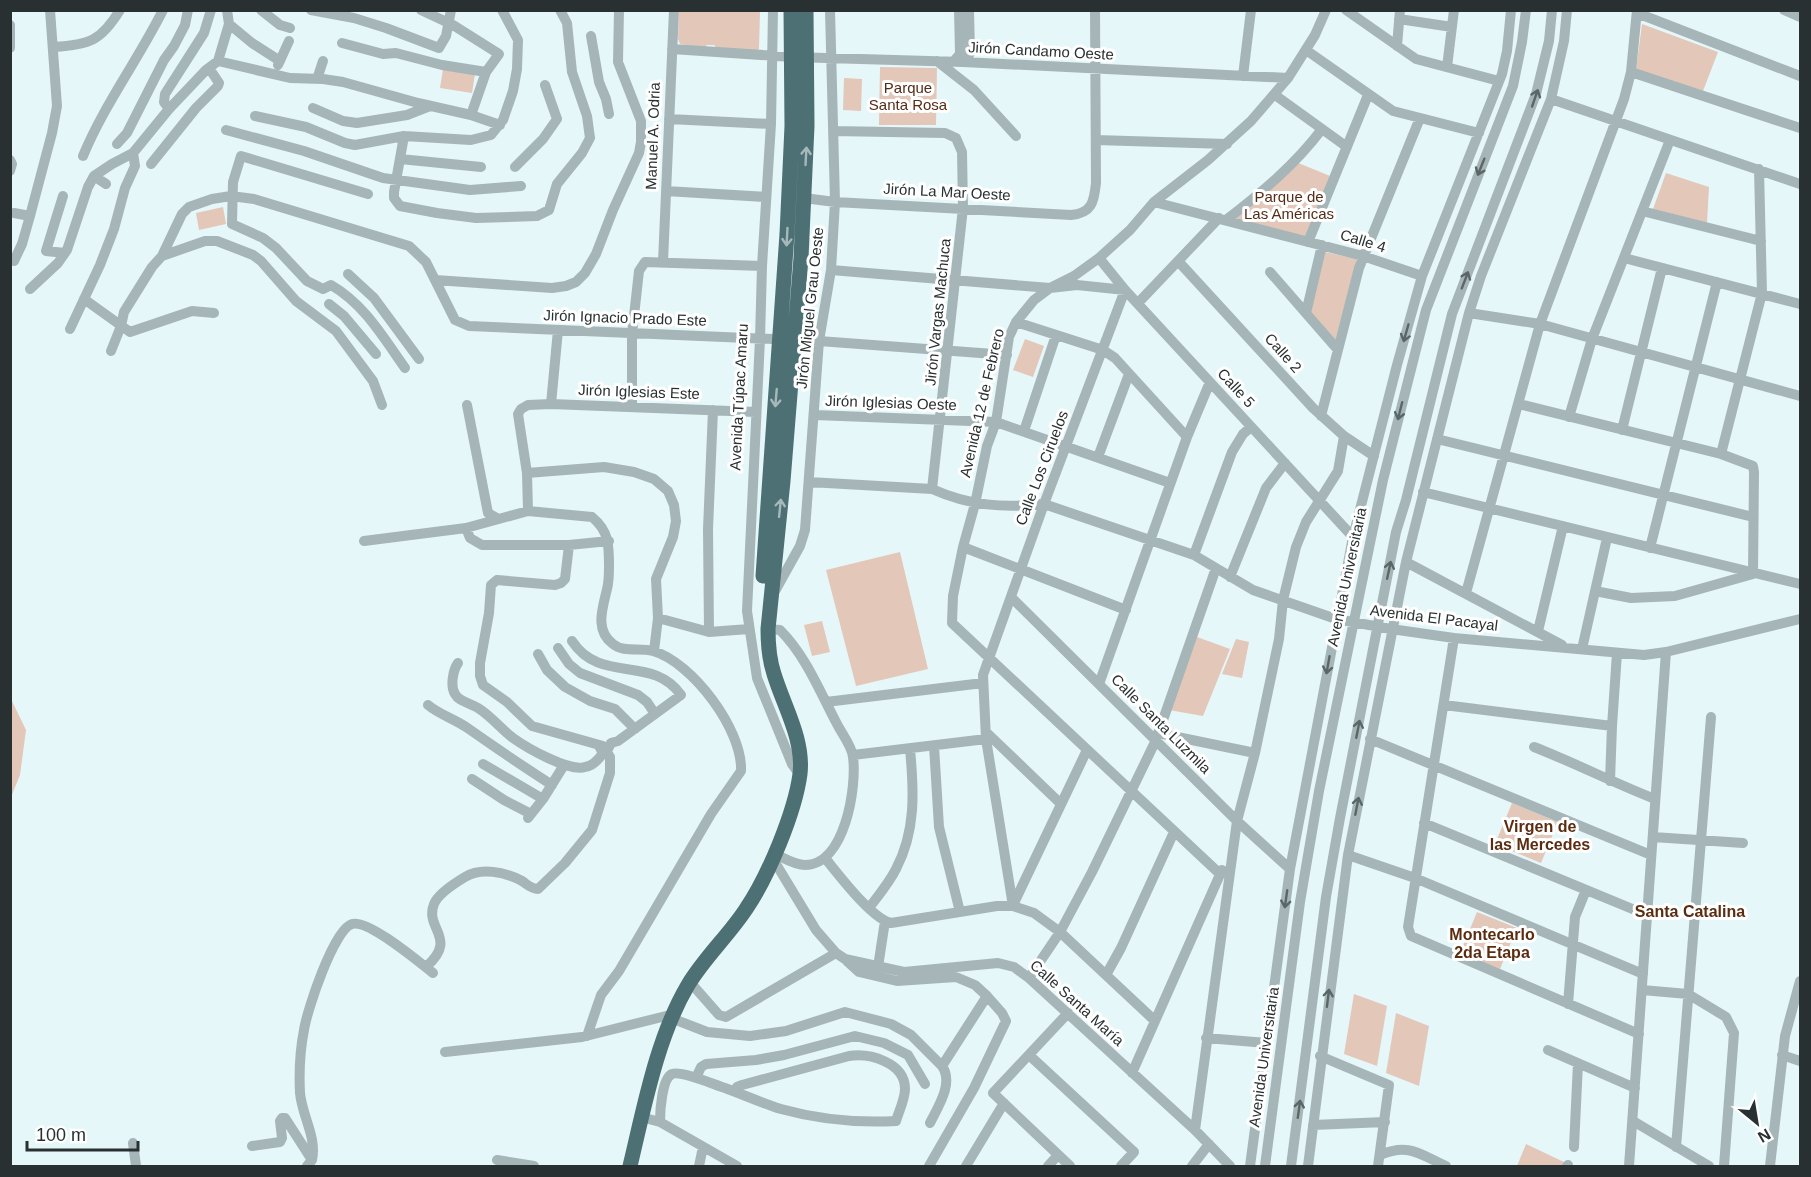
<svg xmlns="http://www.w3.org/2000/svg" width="1811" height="1177" font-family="Helvetica,sans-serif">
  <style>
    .green { fill: #e3c7b9 }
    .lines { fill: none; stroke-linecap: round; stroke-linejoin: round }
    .minor { stroke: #a6b6b8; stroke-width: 10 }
    .highway { stroke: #4d7074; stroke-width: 15 }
    .oneway { stroke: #5b6667 }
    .oneway2 { stroke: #a6b8ba }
    .labels { text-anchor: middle; stroke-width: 6; stroke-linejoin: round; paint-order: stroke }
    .street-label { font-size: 15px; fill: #293031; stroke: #fff }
    .park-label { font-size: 15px; fill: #552c15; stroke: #fff }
    .neighbourhood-label { font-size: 16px; font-weight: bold; fill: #5b2c10; stroke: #fff }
  </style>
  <rect width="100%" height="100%" fill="#e6f7f9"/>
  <path class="green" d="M679,11H760L759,49L757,51L718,49L714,45H707L704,48L680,44L678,39Z
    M1642,24L1718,52L1703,91L1636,70Z
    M880,67L937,68L936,125H879Z
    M443,69L475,74L472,93L440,88Z
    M844,78L862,79L861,111L843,110Z
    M1296,162L1330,176L1305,237L1233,218Z
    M1666,173L1709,187L1707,223L1653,209Z
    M223,207L226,224L199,230L196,213Z
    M1325,252L1357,259L1335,342L1309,313Z
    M1025,339L1044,346L1033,377L1013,370Z
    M900,552L928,669L856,686L826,570Z
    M822,621L830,652L812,656L804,625Z
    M1197,637L1230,649L1203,716L1169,710Z
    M1236,639L1249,642L1242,678L1222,674Z
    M11,699L26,730L20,775L11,797Z
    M1512,803L1558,822L1541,863L1495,844Z
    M1477,912L1517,928L1500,969L1460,953Z
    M1354,994L1387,1006L1377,1066L1344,1054Z
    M1396,1013L1429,1026L1419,1086L1386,1073Z
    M1526,1144L1564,1162V1166H1517Z"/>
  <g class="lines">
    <path class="minor" d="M261,10L280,25L290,28
      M311,10L354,18L386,28L439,48L446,36L451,10
      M773,10L771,124L762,266L760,339L747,611L757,678L792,764L800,775
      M1346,10L1416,59L1499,81
      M1784,10L1800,17
      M1637,13L1800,76
      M1399,19L1452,27
      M229,24L252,43L280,61
      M10,25V48
      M591,36L599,82L606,99L609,114
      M342,43L383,54L396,53L442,65L486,72
      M1397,46L1400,10
      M54,47C89,45 101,41 120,10
      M672,49L792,57L963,62L1288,78
      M1306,50L1393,111L1479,133
      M218,61L290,78L323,79L343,82L418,103L471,115L486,72L499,54L453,25L421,10
      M937,61L974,90L1016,136
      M954,61L960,54L959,10
      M963,62L967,59L970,53L969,10
      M278,65L289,41
      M1447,67L1454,10
      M1631,72L1800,128
      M1243,76L1251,10
      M317,79L323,61
      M1275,95L1347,147
      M1551,99L1800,184
      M313,108L343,121L357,123L407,115L430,106
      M169,109L164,102L165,94L204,33L211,10
      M471,115L500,125
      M255,116L306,127L345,143L355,145L404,136L471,140L491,135L503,120L513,91L517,69L518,40L502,10
      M669,119L771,124
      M226,130L304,151L383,178L470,190L521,186
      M833,131L945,133L956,138L962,152L963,208L932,489
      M404,136L394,192V198L400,206L437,213L476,218L537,216L549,210L557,184L582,153L590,138L587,116L572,72L567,23L560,10
      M1096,140L1227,144
      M117,144L127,133L164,60L174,46L185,25L188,10
      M83,156C104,105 138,60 163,10
      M400,159L481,167
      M10,160L12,164L10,171
      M151,164L196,108L218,86L219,83L209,68
      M515,167L543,139L557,119L545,85
      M94,176L106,184
      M666,191L766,197
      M368,194L241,156L233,182L232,224L263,238L276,248L307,281L323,289L331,285C364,304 383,337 405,368
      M63,196L46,251L65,253
      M804,198L835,202L1071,215C1092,213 1094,202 1096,183L1095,10
      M1154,202L1363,256L1422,276
      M1642,211L1761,241
      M14,213L30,216
      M1226,220C1261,193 1295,165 1322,129
      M1308,242L1368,95
      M162,256L205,241H217L253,255L261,261L296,301L336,331L373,381L382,405
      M1099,258L1125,290L1353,537
      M1624,258L1800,304
      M14,261L22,244L30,216L52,133L57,106L50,10
      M1178,261L1313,408L1344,436L1374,456
      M663,262L674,10
      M831,270L1050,288L1077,285L1125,290L1044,504L983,675L986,739L1013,906
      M1270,272L1338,350
      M348,274L374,298L419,359
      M435,280L552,288L566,286L576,282L585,273L596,254L613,210L639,153L641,142V121L618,62L619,10
      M30,289L58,263L67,250L88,187L94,176L112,164L133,153L169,109L206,70L218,61L229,24L227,10
      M84,299L130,332L192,311L214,313
      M1138,303L1219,218
      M329,304L344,316L376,354
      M1306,313L1322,245
      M1469,313L1540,324L1800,396
      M1016,322L1103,350L1115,358L1187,437
      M70,329L100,265L114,229L125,188L135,166L133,153
      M111,351L121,326L124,312L152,267L162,256L182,214L189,207L212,199L231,196L254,199L409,246L426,262L455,320L469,326L819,341L1007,355
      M551,404L558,330
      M1519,404L1721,454L1753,466L1754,472L1753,574L1675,596L1631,598L1595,591
      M467,405L488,513L497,518
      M632,406V334L639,271L645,262L762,266
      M815,415L996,422L1170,483
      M1321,416L1359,268L1420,118
      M1569,417L1592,339L1670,140
      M1622,430L1662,268
      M1024,431L1056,335
      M1437,439L1753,517
      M1721,454L1762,293L1759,169
      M1098,457L1129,374
      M527,473L604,467L634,472L654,479L668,491L674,505L676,521L673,537L656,579L658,618L654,651
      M809,482L932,489C970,506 1003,508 1044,504L1194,555L1253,590L1336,619L1391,629L1454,638L1644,655L1666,652L1800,619
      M1423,492L1800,584
      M528,511L527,473L518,414L521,409L528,405L551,404L756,412
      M466,528L470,538L482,545H569L609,541
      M364,541L466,528L528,511L592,517C609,531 609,545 609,566C609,573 609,582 607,589C603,607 594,630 613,644C624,653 640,647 653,651C692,662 743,730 741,771L711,814L619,971L601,995L587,1036
      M963,547L1126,610
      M1650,548L1717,282
      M1194,555L1232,452L1243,434L1251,427
      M1406,562L1562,645
      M1230,577L1266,488L1285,463
      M775,591L800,546L805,530L819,341L831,270L835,202L830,10
      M1466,593L1540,324L1624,99L1631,72L1637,10
      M1012,598L1237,821L1290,869
      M658,618L709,632L749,629
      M768,629L780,630C806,656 820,692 837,724C842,734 852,746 853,757C857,787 845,865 805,865C795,865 784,858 775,854
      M1538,631L1563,526
      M709,632L708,529L713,410
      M1454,638L1408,927L1411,936L1639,1034
      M572,641C601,685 652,654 681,695L618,741L611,743L607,751
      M558,648L569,664L580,673L638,695L647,702L655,714
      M1582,649L1607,538
      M538,654L547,670L565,687L590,701L615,709L635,729
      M458,663C453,670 450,686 455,694C459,702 471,703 478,708C491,716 501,729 513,738C527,748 569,772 585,767C592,766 599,759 603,753L599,746
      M1099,684L1187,437L1210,382
      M826,702L983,683
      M428,705C440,715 455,719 469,729C496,748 524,767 552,785
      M1444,705L1612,726
      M986,732L1061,804
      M1158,733L1255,753
      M1370,739L1651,855
      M934,746L939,827L960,912
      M1534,747C1575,763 1614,783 1655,799
      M853,755L986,739
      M483,764L543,799
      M472,779L504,800L531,814
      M1610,781L1612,726L1617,653
      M528,818L543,799L564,765
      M1424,823L1647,915
      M1653,837L1743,843
      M1348,855L1415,878L1643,974
      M825,858C839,875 872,919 891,923L997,906H1013L1034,913L1060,932L1154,1020
      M773,859L816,930L836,953L845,959L904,972L998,963L1014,967L1029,978L1195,1130L1230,1166
      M1220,874L952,623L953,596L963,547L975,504L987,446L996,422L1009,337L1016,322L1034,300L1050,288L1074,276L1099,258L1130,230L1154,202L1208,160L1251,121L1288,78L1315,35L1326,10
      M1013,905L1087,750
      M869,908C878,896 889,883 896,869C916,831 914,791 910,749
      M847,961L859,972L897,981L956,977L975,985L987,996L1002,1013L1006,1021L974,1088L929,1166
      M426,967C459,938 424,929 434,904C438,894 455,883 465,877C481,867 505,872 522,881C528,885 531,889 538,889L565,863L592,830L610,773V757L603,746L532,726L507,702L483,685L480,676V663L489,613L491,585L497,580L555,585L561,583L565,579L569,545
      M878,967L885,921
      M1106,975L1121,948L1174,832
      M1029,978L1060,932L1092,872L1156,740L1216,568
      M690,982L719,1015L726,1017L836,953
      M1642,990L1688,994L1726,1017L1734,1033L1724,1166
      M1568,1004L1575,917L1586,890
      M1068,1013L993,1093L1070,1166
      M1206,1038L1267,1043
      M1548,1050L1635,1088
      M445,1052L582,1037L666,1016L707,1032L750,1036L786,1031L845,1012L891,1024L911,1035L942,1066C954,1083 938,1107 930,1123
      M1029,1055L1134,1152L1121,1166
      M1782,1055L1800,1061
      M1320,1056L1389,1085L1378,1166
      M942,1066L987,996
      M1132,1073L1222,870
      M696,1078L701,1067L706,1064L756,1060L784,1055L855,1036L884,1043L908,1055L925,1084
      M641,1117L660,1122L737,1166
      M1633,1121L1709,1166
      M660,1122C660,1111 662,1078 672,1074C681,1070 715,1085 725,1088C744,1095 762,1103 781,1109C817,1119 858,1123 896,1121C899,1111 905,1099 905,1089C905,1062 869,1053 849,1056L742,1085L737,1087L735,1091
      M1313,1125L1385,1122
      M1195,1130L1237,821L1255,753L1279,639L1283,600L1296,547L1306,522L1338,471L1344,436
      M133,1143L136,1166
      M252,1146L280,1142L282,1138L280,1121L282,1118H285L312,1160L307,1166
      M1574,1147L1578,1063
      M1676,1147L1711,717
      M1380,1155C1409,1143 1419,1154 1446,1166
      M312,1160C317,1137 302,1116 300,1093C299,1073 300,1050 304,1030C307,1010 334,929 352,924C368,919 419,962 433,973
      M497,1160L534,1166
      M699,1166L703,1147
      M966,1166L1004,1103
      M1048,1166L1058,1155
      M1192,1166L1209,1144
      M1250,1166L1290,869L1353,537L1397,365L1422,276L1502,74L1507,51L1511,10
      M1265,1166L1300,902L1319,791L1383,480L1426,310L1513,86L1522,42L1526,10
      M1291,1166L1326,897L1340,818L1396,532L1406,500L1452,314L1536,94L1549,41L1552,10
      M1308,1166L1348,855L1406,562L1469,313L1481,276L1551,99L1564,41L1567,10
      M1567,1166L1568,1165
      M1629,1166L1666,652
      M1770,1166L1785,1036L1800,981"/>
    <path class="highway" d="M763,576L787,234L792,126L791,10
      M630,1166C644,1108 657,1037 688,985C704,958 729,935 746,909C768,877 795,812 800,774C804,739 784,707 774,674C769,659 768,644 768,629L783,481L801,258L807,126L806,10"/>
  </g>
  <defs><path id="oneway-shaft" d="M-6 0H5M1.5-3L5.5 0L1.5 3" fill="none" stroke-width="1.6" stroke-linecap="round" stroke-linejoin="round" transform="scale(1.5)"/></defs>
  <g class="oneway">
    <use href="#oneway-shaft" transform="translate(1535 98) rotate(-71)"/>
    <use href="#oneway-shaft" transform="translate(1481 167) rotate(112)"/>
    <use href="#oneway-shaft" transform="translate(1465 280) rotate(-69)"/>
    <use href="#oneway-shaft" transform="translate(1406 333) rotate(106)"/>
    <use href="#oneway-shaft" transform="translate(1400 411) rotate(104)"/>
    <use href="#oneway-shaft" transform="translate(1389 570) rotate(-78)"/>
    <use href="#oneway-shaft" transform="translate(1328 665) rotate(100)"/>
    <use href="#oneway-shaft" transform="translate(1358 729) rotate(-79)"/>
    <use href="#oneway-shaft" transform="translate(1357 806) rotate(-79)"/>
    <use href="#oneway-shaft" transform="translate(1286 899) rotate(98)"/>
    <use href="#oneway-shaft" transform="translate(1328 998) rotate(-83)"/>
    <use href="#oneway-shaft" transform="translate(1299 1109) rotate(-82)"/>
  </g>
  <g class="oneway2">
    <use href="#oneway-shaft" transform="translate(806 156) rotate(-87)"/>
    <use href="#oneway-shaft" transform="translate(787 237) rotate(93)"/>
    <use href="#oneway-shaft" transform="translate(776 398) rotate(95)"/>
    <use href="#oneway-shaft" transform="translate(780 508) rotate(-84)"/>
  </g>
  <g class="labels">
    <g class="street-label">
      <text transform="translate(1041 51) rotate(3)" y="5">Jirón Candamo Oeste</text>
      <text transform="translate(653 136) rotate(-88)" y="5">Manuel A. Odria</text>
      <text transform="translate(947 192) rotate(3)" y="5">Jirón La Mar Oeste</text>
      <text transform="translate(1363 241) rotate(17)" y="5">Calle 4</text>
      <text transform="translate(810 308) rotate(-84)" y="5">Jirón Miguel Grau Oeste</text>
      <text transform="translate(938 312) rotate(-84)" y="5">Jirón Vargas Machuca</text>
      <text transform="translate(625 318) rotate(2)" y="5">Jirón Ignacio Prado Este</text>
      <text transform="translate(1283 353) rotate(48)" y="5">Calle 2</text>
      <text transform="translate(1236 388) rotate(47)" y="5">Calle 5</text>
      <text transform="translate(639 392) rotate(2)" y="5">Jirón Iglesias Este</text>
      <text transform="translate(739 397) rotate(-87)" y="5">Avenida Túpac Amaru</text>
      <text transform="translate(891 403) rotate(2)" y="5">Jirón Iglesias Oeste</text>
      <text transform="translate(982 403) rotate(-77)" y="5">Avenida 12 de Febrero</text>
      <text transform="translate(1042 468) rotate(-69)" y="5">Calle Los Ciruelos</text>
      <text transform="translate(1347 577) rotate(-78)" y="5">Avenida Universitaria</text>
      <text transform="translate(1434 618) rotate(7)" y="5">Avenida El Pacayal</text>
      <text transform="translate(1161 724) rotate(45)" y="5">Calle Santa Luzmila</text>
      <text transform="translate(1077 1003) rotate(42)" y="5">Calle Santa María</text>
      <text transform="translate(1264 1057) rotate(-82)" y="5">Avenida Universitaria</text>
    </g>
    <g class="park-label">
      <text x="908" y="93">Parque<tspan x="908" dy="17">Santa Rosa</tspan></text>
      <text x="1289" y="202">Parque de<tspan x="1289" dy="17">Las Américas</tspan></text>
    </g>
    <g class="neighbourhood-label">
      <text x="1540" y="832">Virgen de<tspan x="1540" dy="18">las Mercedes</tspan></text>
      <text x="1690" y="917">Santa Catalina</text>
      <text x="1492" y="940">Montecarlo<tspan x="1492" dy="18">2da Etapa</tspan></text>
    </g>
  </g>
  <rect width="1811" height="1177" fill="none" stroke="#293031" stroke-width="24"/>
  <g transform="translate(1757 1123) rotate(150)" stroke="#ffffff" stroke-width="4.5" paint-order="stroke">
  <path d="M0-4.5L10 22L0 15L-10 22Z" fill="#293031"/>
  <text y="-9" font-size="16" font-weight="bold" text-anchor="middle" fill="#293031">N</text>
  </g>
  <path d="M27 1141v9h111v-9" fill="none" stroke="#293031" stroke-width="3"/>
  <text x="36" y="1141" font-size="18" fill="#293031" stroke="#ffffff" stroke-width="4.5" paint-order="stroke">100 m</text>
</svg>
